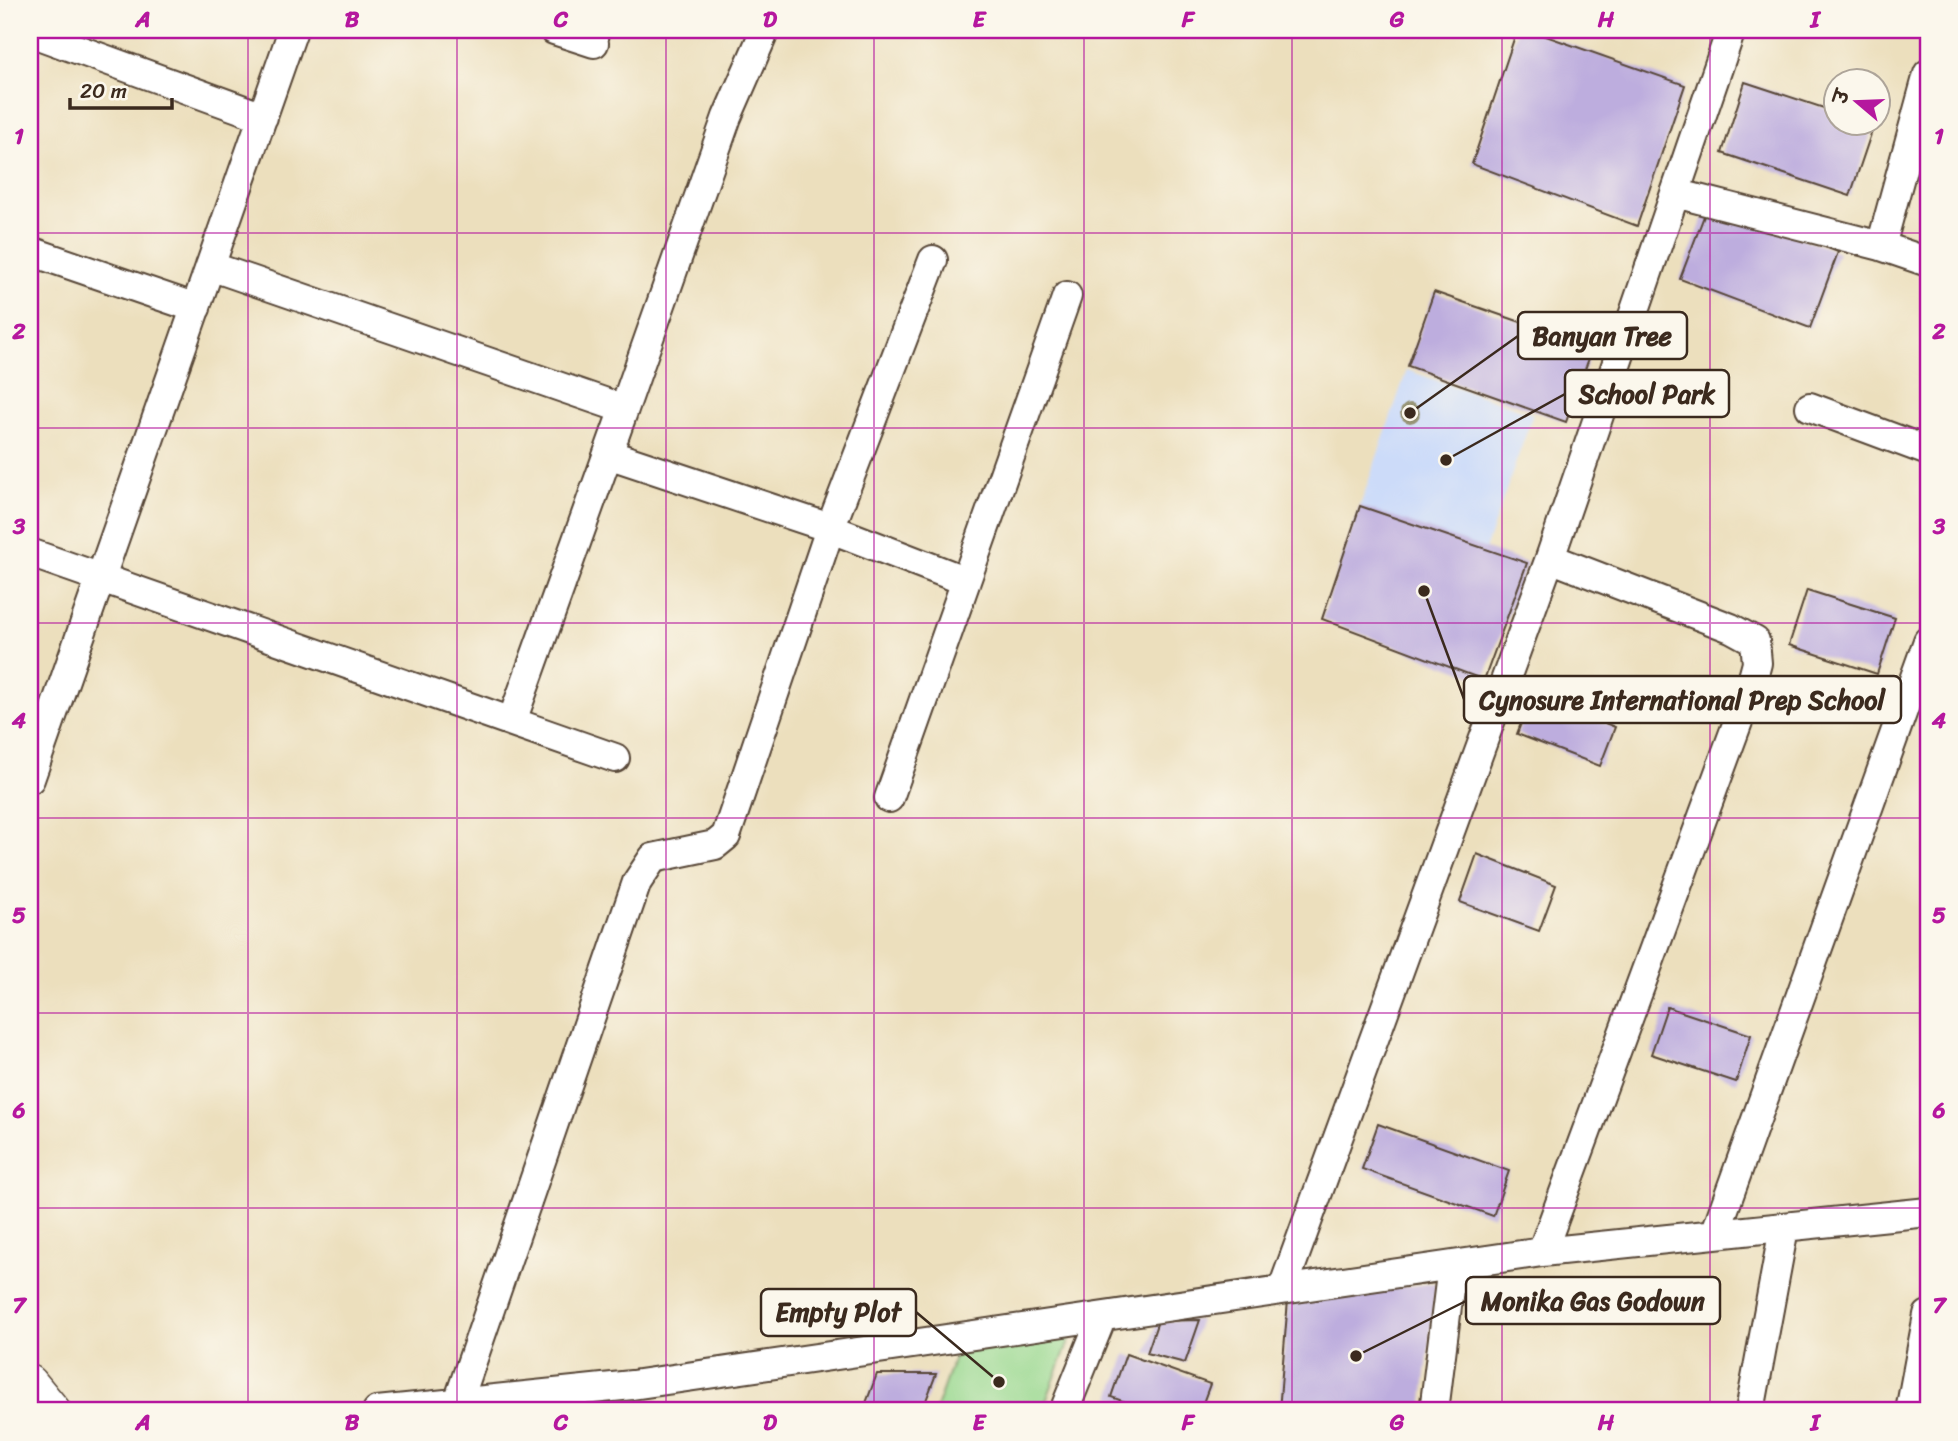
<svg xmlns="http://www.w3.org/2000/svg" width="1958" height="1441" font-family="Sriracha,'Playpen Sans Deva',sans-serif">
<rect width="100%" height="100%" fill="#fbf7ec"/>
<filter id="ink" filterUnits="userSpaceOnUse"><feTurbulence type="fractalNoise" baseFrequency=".0143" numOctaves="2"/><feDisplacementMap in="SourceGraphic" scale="14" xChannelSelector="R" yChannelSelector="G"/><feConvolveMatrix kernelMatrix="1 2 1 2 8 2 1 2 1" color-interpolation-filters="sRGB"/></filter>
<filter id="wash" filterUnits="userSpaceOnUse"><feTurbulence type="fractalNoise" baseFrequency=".00686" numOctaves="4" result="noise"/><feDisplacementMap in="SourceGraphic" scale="28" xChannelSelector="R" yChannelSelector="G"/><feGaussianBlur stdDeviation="1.57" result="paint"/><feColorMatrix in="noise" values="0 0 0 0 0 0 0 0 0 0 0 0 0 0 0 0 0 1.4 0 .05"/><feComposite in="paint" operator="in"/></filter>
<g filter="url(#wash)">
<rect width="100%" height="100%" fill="#ecdfbd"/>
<path fill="#ccdbf9" d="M1407,370l126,44 -48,136 -125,-44z"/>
<path fill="#99d88f" stroke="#6a8156" stroke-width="2" d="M1071,1336l-29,75h-107l21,-59z"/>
<g id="blocks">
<path fill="#bdadde" d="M1517,30h12l156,55 -48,141 -165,-62z
M1745,82l91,30v10h31l7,3 -24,71 -128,-43z
M1709,203l129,49 -28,76 -130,-49z
M1434,292l159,55 -27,75 -158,-56z
M1360,506l167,57 -43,117 -162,-61z
M1807,590l88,28 -18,56 -88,-29z
M1532,694l83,33 -15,39 -83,-32z
M1477,854l79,31 -17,46 -79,-29z
M1667,1007l84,28 -15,47 -85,-28z
M1378,1124l131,47 -16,45 -131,-47z
M1436,1283l-14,128h-143l9,-111z
M1200,1320l-15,43 -38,-10 11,-32z
M1126,1354l84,30 -10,27h-49l-40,-14z
M877,1374h59l-14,37h-59z"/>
</g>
</g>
<g filter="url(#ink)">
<use href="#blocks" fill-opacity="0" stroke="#564536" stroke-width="2"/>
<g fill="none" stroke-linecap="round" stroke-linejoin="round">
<defs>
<path id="minor" d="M554,30l40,13
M30,32l233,85
M1928,74l-47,172 47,16
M1675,193l206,53
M30,251l166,57
M210,266l414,143 103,-292 38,-87
M1810,407l118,44
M608,454l213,71 145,56
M30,553l585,205
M512,721l112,-312
M30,779l263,-749
M889,798l178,-502
M1715,1234l213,-593
M1542,1252l208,-563 7,-26 -2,-22 -24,-13 -181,-70
M1283,1288l267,-730 181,-528
M458,1402l179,-520 16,-24 62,-13 11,-9 104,-307 103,-269
M377,1411l255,-26 910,-133 386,-40
M1064,1411l38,-94
M1434,1411l18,-145
M1750,1411l34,-183
M1910,1411l18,-96"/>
<path id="tertiary" d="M30,1383l23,28"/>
</defs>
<use href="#minor" stroke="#564536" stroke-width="32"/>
<use href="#tertiary" stroke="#564536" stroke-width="38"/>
<use href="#minor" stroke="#fff" stroke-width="28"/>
<use href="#tertiary" stroke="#fff" stroke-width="35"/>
</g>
<circle fill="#979475" cx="1410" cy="413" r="10"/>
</g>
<path fill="none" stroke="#b5179e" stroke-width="2" stroke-opacity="0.55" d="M248,30v1381M457,30v1381M666,30v1381M874,30v1381M1084,30v1381M1292,30v1381M1502,30v1381M1710,30v1381M30,233h1898M30,428h1898M30,623h1898M30,818h1898M30,1013h1898M30,1208h1898"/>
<path fill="none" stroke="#3b2a1e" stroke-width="2.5" d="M1410 413L1518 336M1446 460L1565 394M1424 591L1464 699M1356 1356L1466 1301M999 1382L916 1312"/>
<g fill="#3b2a1e" stroke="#fbf7ec" stroke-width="2.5">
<circle cx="1410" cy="413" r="7"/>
<circle cx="1446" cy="460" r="7"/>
<circle cx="1424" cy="591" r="7"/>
<circle cx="1356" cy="1356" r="7"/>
<circle cx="999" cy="1382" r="7"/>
</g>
<g fill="#fbf7ec" stroke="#3b2a1e" stroke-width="2.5">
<rect x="1518" y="312" width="169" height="47" rx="7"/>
<rect x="1565" y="370" width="164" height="47" rx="7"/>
<rect x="1464" y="676" width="437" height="47" rx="7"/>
<rect x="1466" y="1277" width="254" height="47" rx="7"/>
<rect x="761" y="1289" width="155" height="47" rx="7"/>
</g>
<g font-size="26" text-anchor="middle" font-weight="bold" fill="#3b2a1e">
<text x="1602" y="345">Banyan Tree</text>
<text x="1647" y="403">School Park</text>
<text x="1682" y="709">Cynosure International Prep School</text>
<text x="1593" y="1310">Monika Gas Godown</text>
<text x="838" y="1321">Empty Plot</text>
</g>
<rect width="1958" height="1441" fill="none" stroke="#fbf7ec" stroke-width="77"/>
<g transform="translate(1857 102) rotate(289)"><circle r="33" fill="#fbf7ec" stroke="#aea59a" stroke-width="2"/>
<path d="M0-5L12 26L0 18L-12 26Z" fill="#b5179e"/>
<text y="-10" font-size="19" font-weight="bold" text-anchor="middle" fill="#3b2a1e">उ</text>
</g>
<path d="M70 98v10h102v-10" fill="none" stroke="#3b2a1e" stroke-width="3.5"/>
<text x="80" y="98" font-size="21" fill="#3b2a1e" stroke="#fbf7ec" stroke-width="5" paint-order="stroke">20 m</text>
<rect x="38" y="38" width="1882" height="1364" fill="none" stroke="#b5179e" stroke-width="2.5"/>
<g font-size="23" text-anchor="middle" font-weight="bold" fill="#b5179e">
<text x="143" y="27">A</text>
<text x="352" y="27">B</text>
<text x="561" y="27">C</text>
<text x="770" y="27">D</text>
<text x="979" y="27">E</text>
<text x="1188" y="27">F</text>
<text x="1397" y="27">G</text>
<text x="1606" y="27">H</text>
<text x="1815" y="27">I</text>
<text x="19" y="144">1</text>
<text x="1939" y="144">1</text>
<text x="19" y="339">2</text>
<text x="1939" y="339">2</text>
<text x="19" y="534">3</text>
<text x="1939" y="534">3</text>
<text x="19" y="728">4</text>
<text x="1939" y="728">4</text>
<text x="19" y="923">5</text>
<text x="1939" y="923">5</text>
<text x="19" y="1118">6</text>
<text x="1939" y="1118">6</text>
<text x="19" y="1313">7</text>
<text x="1939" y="1313">7</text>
<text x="143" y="1430">A</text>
<text x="352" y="1430">B</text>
<text x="561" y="1430">C</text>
<text x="770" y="1430">D</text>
<text x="979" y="1430">E</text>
<text x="1188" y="1430">F</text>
<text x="1397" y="1430">G</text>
<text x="1606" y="1430">H</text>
<text x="1815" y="1430">I</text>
</g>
</svg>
